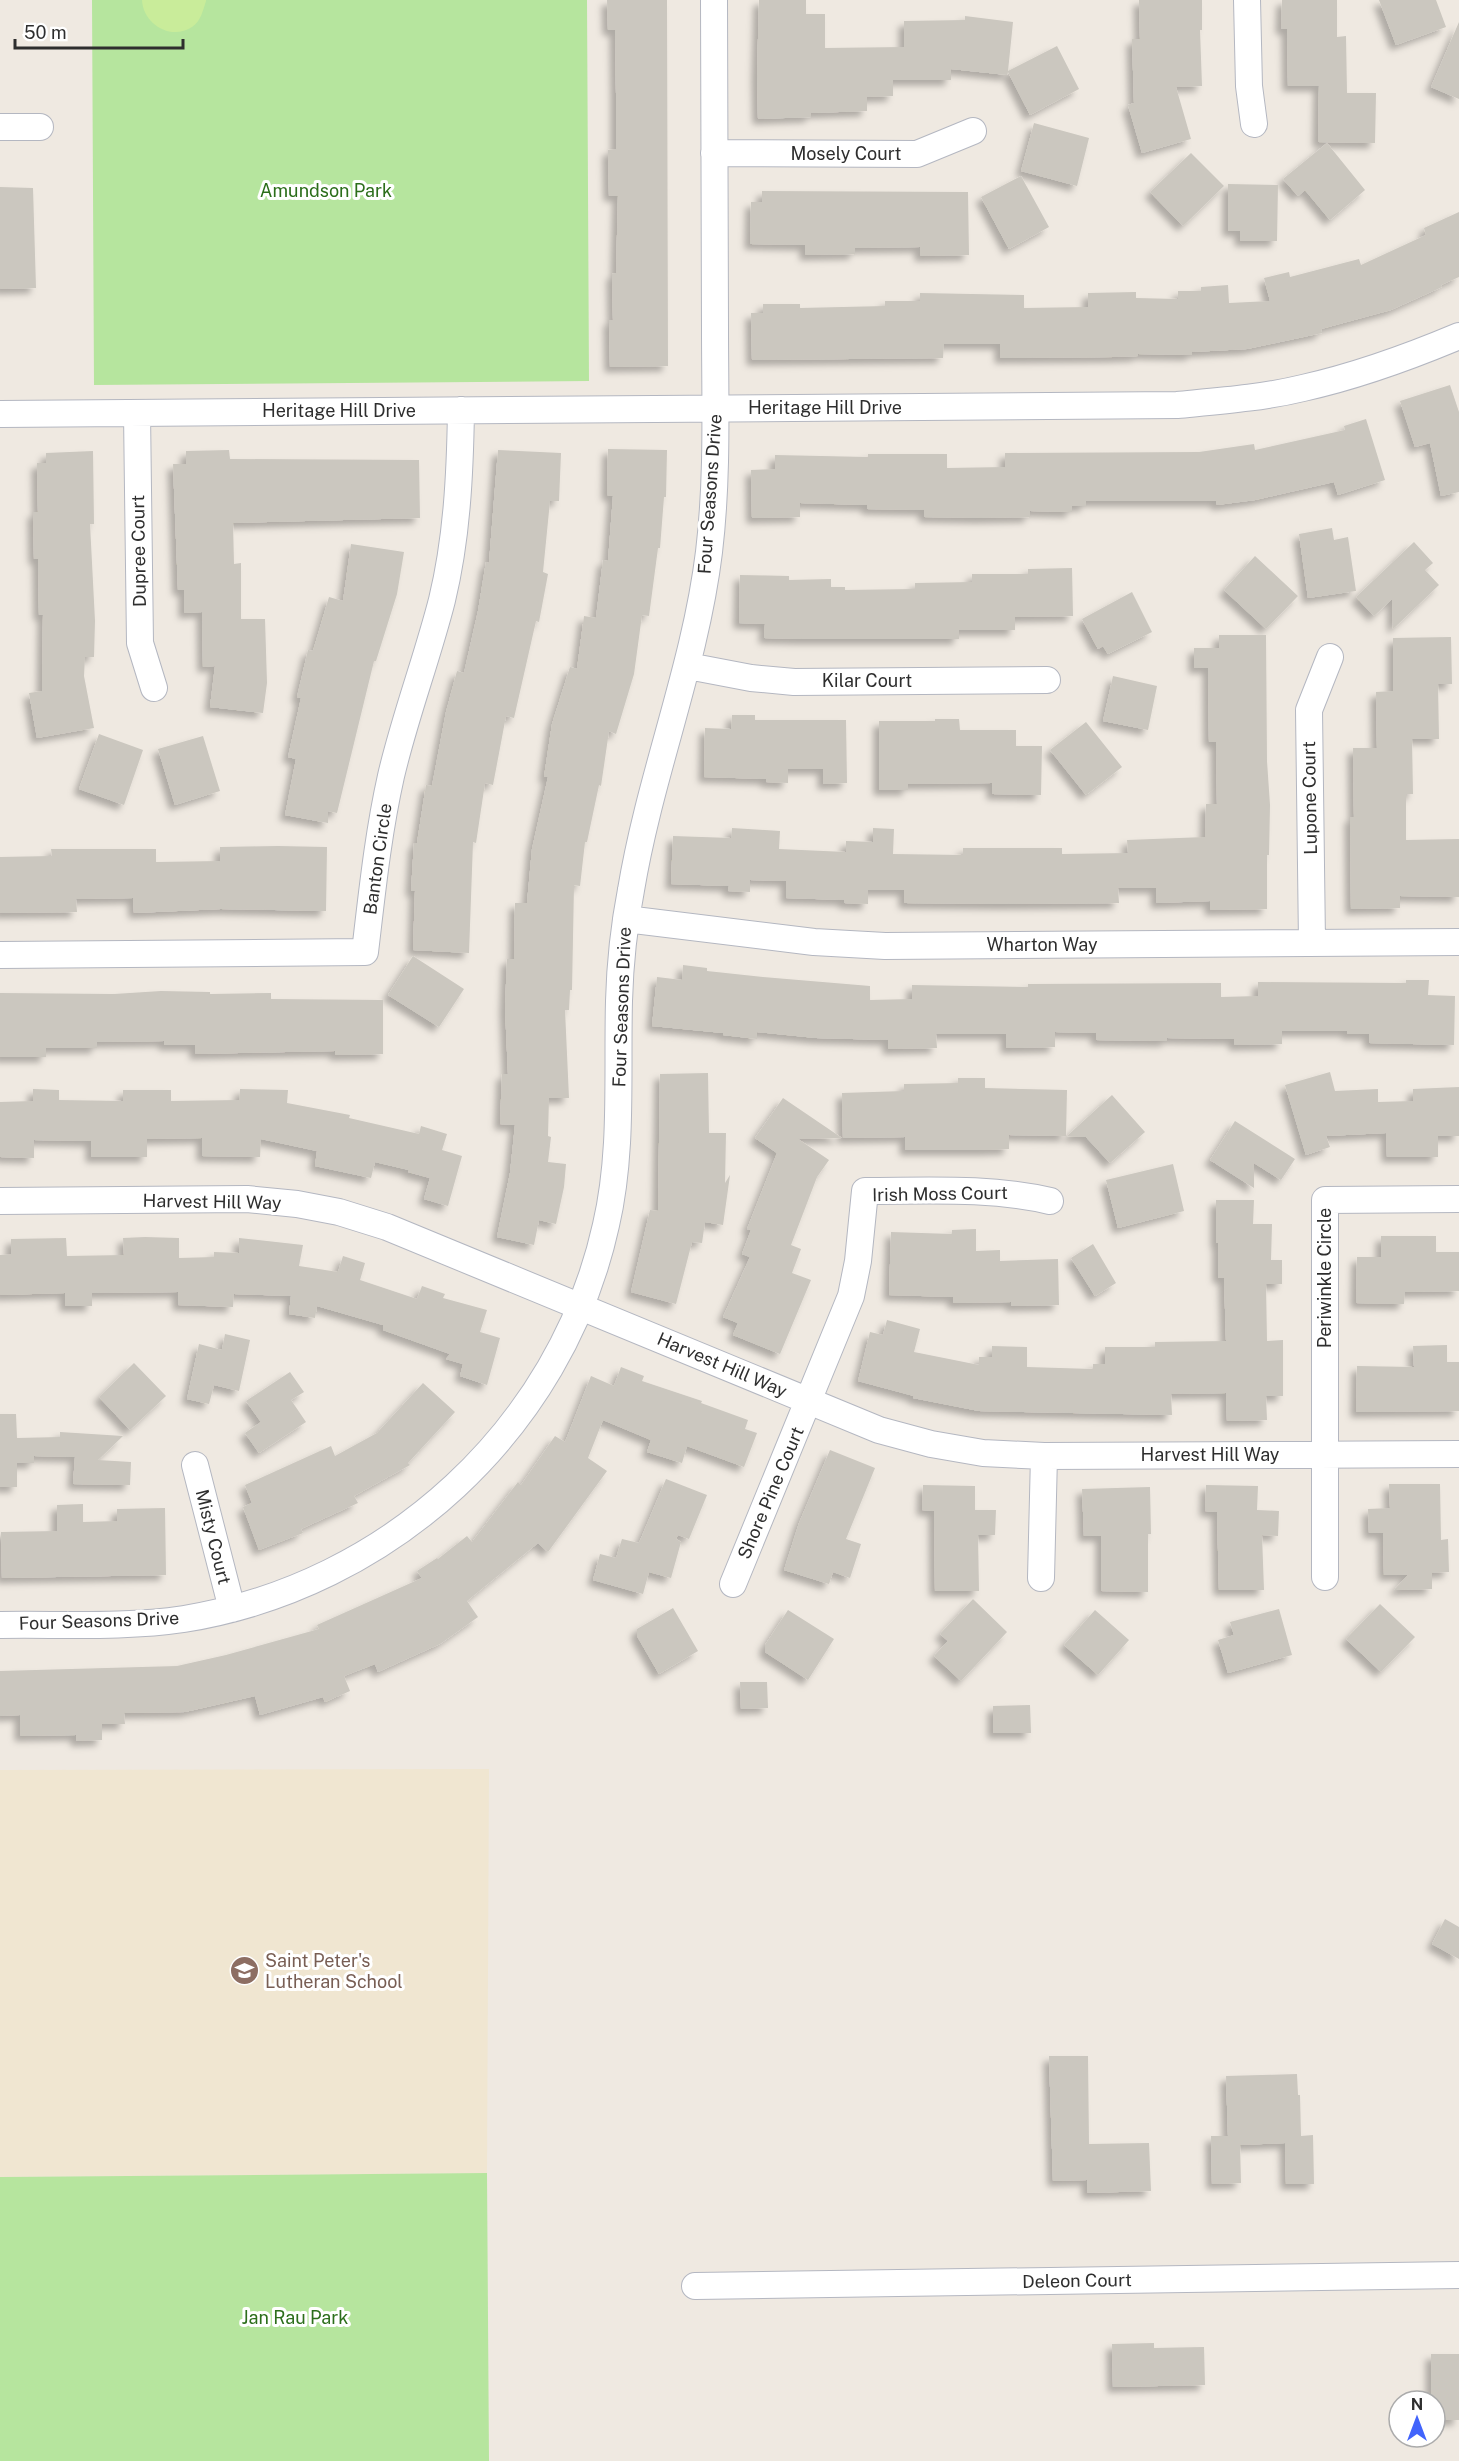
<svg xmlns="http://www.w3.org/2000/svg" width="1459" height="2461" font-family="'Public Sans',sans-serif">
<defs>
<filter id="shadow"><feDropShadow dx="-5.5" dy="5.5" stdDeviation="3" flood-color="#0004"/></filter>
</defs>
<rect width="100%" height="100%" fill="#efe9e1"/>
<path fill="#f0e6d1" d="M489,1769l-2,404 -487,4v-407z"/>
<path fill="#b6e59e" d="M92,0h495l2,381 -495,4z
M487,2173l2,288h-489v-284z"/>
<path fill="#c9ec9a" d="M142,0h64v1c-3,9 -5,20 -14,26 -21,14 -49,-3 -50,-27z"/>
<path fill="#cbc7bf" filter="url(#shadow)" d="M607,0h60l1,366 -58,1 -1,-47h4l-1,-46 4,-1 2,-77h-9l-1,-46 8,-1v-56l-1,-63h-7z
M759,0h47v14h19v34l79,-1v-26l61,-1v-4l48,6 -5,49 49,-25 22,43 -49,26 -22,-43 -1,3 -56,-6v11h-58v16l-26,1v14l-56,2v4l-53,2 -1,-43z
M1139,0h63v30h-2l2,56 -26,1 15,52 -49,14 -14,-48 6,-2 -2,-64h8z
M1282,0h55v37l9,-1 1,57h29l-1,50 -57,-1 1,-56h-31l-1,-57h-6z
M1379,0h57l10,27 -50,18z
M1459,22v77l-28,-12z
M1034,123l55,15 -12,48 -56,-15z
M1327,143l38,47 -35,30 -25,-30 -7,6 -15,-17z
M1191,153l33,33 -41,40 -33,-34z
M1021,176l28,51 -40,22 -28,-52z
M1228,184l50,1 -1,56h-37v-10h-12z
M0,187l33,1 3,100 -36,1z
M762,191l206,1 1,63 -49,1v-9l-65,1v6l-50,1v-10l-55,-1 1,-42h11z
M1459,212v65l-18,8 1,2 -51,23 -70,19 1,4 -75,16 -55,3v3l-54,-1v2l-25,1 -113,1v-14h-56l-1,14 -191,2 -1,-47h12v-9h37v4l85,-2v-5h35v-8l104,2v13l64,-1v-14l48,-1v6l42,1v-8h23v-4l27,-2 1,18 41,-2 -6,-23 25,-6 1,5 69,-18 2,6 65,-30 -2,-7z
M1450,385l9,27v80l-18,4 -11,-53 -15,4 -15,-46z
M1366,419l19,61 -47,15 -4,-13 -79,18 -38,5 -1,-4h-130v5h-14v6l-42,-1v6l-49,1 -57,-1v-7l-57,-1v-4l-67,-2v14l-48,1 -1,-48 24,-1v-14l93,2v-3h79v14l58,-1v-14l194,-1 55,-8 1,6 90,-20 -1,-4z
M608,449l59,1 -1,47h-2l-4,51h-2l-9,68 -7,-1 -8,59 -18,60 -7,-3 -8,55 -2,-1 -12,57h-2l-5,44 -6,-1 -2,105h-2l-1,20h-4l4,88h-20l-1,38 3,1 -3,25 18,2 -2,23 -8,37 -17,-4 -5,25 -37,-8 13,-64 5,-48 -15,-1 2,-50h6l-3,-66 2,-49h7l1,-56h12l5,-54 16,-72h-4l8,-53 18,-57 7,2 7,-53 12,2 7,-58 5,1 5,-65 -6,-1z
M229,450l1,9 189,1 1,58 -187,5 1,41 7,-1v56h24l2,64 -4,30 -53,-6 5,-41 -12,1 -1,-55 -18,1v-23h-6l-5,-126h13v-13z
M498,450l63,3 -2,48h-9l-7,71 5,2 -9,48 -3,-1 -22,97 -8,-2 -13,69 -8,-2 -9,60 -3,-1 -4,111 -56,-3 2,-59h-4l3,-48h3l9,-58 6,1 14,-74 11,-41 7,2 14,-62 8,-49 3,1z
M93,451l1,73h-4l5,97 -1,36h-9l-1,19 10,52 -57,10 -8,-45 13,-2 1,-76h-4l-1,-56h-4l-1,-47h5l-1,-49h9v-10z
M1332,528l2,12 14,-3 8,54 -48,7 -9,-64z
M1414,542l19,21 -8,7 14,15 -46,44 -1,-30 -18,17 -18,-19z
M351,544l53,8 -7,42 -21,67h-2l-37,152 -9,-2v12l-43,-8 11,-56 -8,-2 13,-59 -4,-1 11,-47 5,1 16,-54 14,4z
M1255,556l43,40 -32,33 -42,-39z
M1072,568l1,48 -58,1v13h-56v9h-157l-38,-1 1,-14 -26,-1 1,-48 49,1v4l42,-1v8h14v3l70,-1v-6l57,-1v-8h56v-5z
M1132,592l20,40 -44,22 -5,-8 -5,3 -16,-30z
M1219,635h47l1,126 3,44 -1,50h-2v54l-57,1v-9l-54,2v-15h-38l1,15 -115,1 -100,-1v-13h-36v14l-24,-1v-3l-58,-2v-17l-36,-1v12l-22,-1 1,-5 -58,-2 2,-48 58,2 1,-10 48,3 -1,18 67,3v-11l27,1v-14l21,1 -1,25 70,1v-7h99v6l66,-1 -1,-13 78,-3 1,-33h11l-1,-62h-7l-1,-74h-14v-20h25z
M1451,637l1,47h-14l1,55h-27l1,55h-7v46l53,-1v58l-59,-1v12l-49,1 -1,-92h4l-1,-69h24l-1,-56 17,-1v-53z
M1113,676l44,10 -9,44 -45,-9z
M732,715h23v5h91l1,63 -24,1v-15h-35v14l-22,-1v-3l-62,-2 1,-49 26,1z
M935,719h24l1,11h56v16h26l-1,49 -49,-1v-11l-84,1v6h-29v-69h56z
M1086,722l36,45 -36,28 -36,-45z
M99,734l44,16 -19,55 -45,-16z
M203,736l17,55 -45,14 -17,-56z
M278,846l49,1 -1,64 -105,-2 -87,4 -1,-15 -57,1 1,13 -77,1v-56l52,-1 -1,-7h105v13l64,-1v-14z
M413,956l51,33 -25,38 -51,-32z
M683,965l24,3v3l56,6 107,9v14l42,-1v-14l116,2v-3l193,-1v14l37,-1v-14l148,1v-3h23l-1,15 27,1 -1,49 -85,-2v-9h-22v-3h-65v13l-48,1v-6l-67,-1v3l-71,-1v-7l-41,-1v15l-49,1v-14h-70l1,14 -49,1v-9l-72,-2 -59,-6v7l-34,-4v-2l-71,-7 5,-49 25,3z
M161,991l49,1v2l61,-1v6l112,1v54l-48,1v-4l-140,3v-9h-31v-4l-67,1v6h-51v9h-46v-64l114,1z
M1330,1072l5,19 43,-2v13l35,-1v-12l46,-2v49h-21v21h-51l-1,-24 -60,3 4,11 -24,8 -21,-70z
M708,1073l1,60h17l-1,50 5,-8 -7,50 -18,-3 -3,21 -10,-1 -16,62 -45,-12 19,-82 8,1 2,-137z
M958,1078h27v10l82,2 -1,46 -57,-1v14l-24,1h-80v-13l-62,1 -1,-45 62,-2v-7l54,-1z
M33,1089l26,1v10l64,1v-11h48v11l68,-1 1,-11 48,1 -1,13 63,12 -1,3 70,16 2,-8 26,8 -5,16 20,6 -14,50 -24,-7 6,-21 -22,-6 1,-2 -34,-8 -4,16 -56,-12 2,-15 -56,-12 -1,18 -58,-1v-18l-55,1v18h-56v-16l-57,-1v18l-34,-1v-55l33,-1z
M1112,1095l33,37 -35,31 -24,-26 -19,-1z
M783,1098l59,40 -44,1 31,21 -12,17 -26,68 10,4 -9,24 19,7 -31,74 -47,-19 5,-12 -15,-6 27,-60 -8,-3 9,-24 -4,-1 30,-76 -22,-15z
M1235,1121l60,38 -14,21 -27,-17v25l-44,-28z
M1173,1164l11,47 -66,17 -12,-48z
M1216,1200h38l-1,24h19l-1,36h11v24h-16l1,57 16,-1v56h-17l1,24 -40,1 -1,-28 -55,1 1,21 -193,-4 -66,-13 1,-2 -56,-15 12,-49 13,3 4,-15 33,9 -6,23 65,13v-8h13v-11l35,1v20l66,2v-5h12v-17h50v-5l71,-1 -2,-63h-6v-35h-2z
M976,1229v22l24,-1v11l58,-2 1,46 -48,1v-4l-58,1v-6l-64,-2 2,-63 61,2v-4z
M1381,1236h55v16h23v39l-54,1 -1,12 -48,-1 1,-46h24z
M66,1238l1,18 57,-1 -1,-17 22,-1 34,1v20l35,-1v-5l25,1v-15l64,7 -4,21 39,6 5,-16 22,7 -5,17 57,19 5,-13 23,8 -2,4 44,12 -7,22 20,6 -13,47 -27,-9 3,-12 -17,-5 4,-5 -67,-24v-5l-66,-19 -2,12 -26,-4 2,-18 -57,-2 -1,13 -55,-2v-13l-86,1v13h-27v-13l-65,2v-40l11,-1v-15z
M1093,1244l23,39 -21,13 -24,-38z
M225,1334l25,6 -11,51 -25,-6 -5,19 -22,-5 12,-55 23,6z
M1447,1345v17h12v49l-103,1 1,-46 57,1 -1,-21z
M134,1363l32,33 -36,34 -31,-33z
M621,1367l23,9 -2,5 60,20 -1,2 47,17 -3,9 12,4 -13,34 -57,-21 -5,17 -35,-11 4,-12 -48,-20 -15,38 19,13 -59,81 -10,-9 -71,58 11,16 -38,27 -62,28 -3,-8 -31,12 6,15 -25,11 -2,-5 -63,18 -5,-19 -70,16 -61,1 1,11h-23v16l-26,1v-6l-56,1v-21l-20,1v-45l177,-5 49,-11 93,-26 -2,-4 105,-47 -5,-7 20,-13 1,1 29,-23 5,6 46,-60 3,3 34,-49 10,6 26,-66 23,10z
M290,1372l14,20 -13,8 15,22 -47,31 -14,-20 16,-11 -15,-21z
M423,1383l32,29 -47,51 2,2 -56,31 4,7 -57,26 2,4 -44,17 -16,-43 9,-4 -7,-18 86,-39 4,10 42,-23z
M0,1414h16l1,24 43,-1v-5l63,4 -25,24 33,2 -1,23 -57,-1 2,-27 -41,-1v7h-17v24h-17z
M830,1450l45,18 -29,71 15,5 -11,34 -17,-6 -4,12 -45,-14 15,-47z
M666,1479l41,16 -18,44 -11,-4 -2,4 5,3 -10,36 -22,-6 -6,22 -50,-14 7,-26 16,4 6,-19 17,4z
M1389,1484h51l1,56 7,-1 1,33 -17,1v16l-38,1 14,-15h-24l-1,-42h-14l-1,-24 22,-1z
M923,1485l52,1v24h21l-1,25h-17l1,56h-44l-1,-80 -12,-1z
M1206,1485l52,1 -1,24 22,1 -1,25 -16,-1 2,55h-45l-2,-78 -12,-1z
M1150,1487l1,47h-3v58l-47,-1v-55h-17l-2,-47z
M83,1504v18l34,-1v-12l48,-1 1,67 -164,3 -1,-46 56,-1v-26z
M973,1599l34,33 -46,49 -27,-25 14,-15 -8,-7z
M1380,1604l35,33 -34,35 -35,-33z
M673,1608l25,43 -39,23 -22,-38v-7z
M1279,1609l13,46 -64,18 -10,-33 16,-5 -4,-13z
M788,1610l46,29 -26,41 -43,-28v-7z
M1095,1610l34,30 -31,35 -34,-30z
M740,1682h27l1,26 -27,1z
M1030,1705l1,28h-38v-27z
M1445,1919l14,8v32l-27,-15z
M1049,2056h39l1,88 60,-1 2,48 -64,2v-13l-34,1z
M1297,2074l1,21h2l1,41 12,-1 1,49h-28l-1,-41 -45,2 1,38 -29,1 -1,-48h17l-2,-60z
M1154,2343v5l50,-1 1,38 -92,2 -1,-43z
M1431,2354h28v66h-24v-19h-4z"/>
<g fill="none" stroke-linecap="round" stroke-linejoin="round">
<defs>
<path id="minor" d="M1247,0l2,86 5,38
M0,127h40
M714,153l203,1 56,-23
M137,413l3,230 14,45
M0,414l1177,-9c42,-4 85,-7 126,-17 54,-12 106,-31 156,-52
M688,666l63,12 43,4 253,-2
M626,919l188,23 71,4 574,-4
M1312,943l-3,-233 21,-53
M0,955l365,-3c7,-59 13,-118 26,-176 14,-60 36,-117 51,-176 15,-62 18,-126 19,-190
M0,1201l247,-2 50,5 42,8 48,15 492,203 52,14 52,9 61,3 415,-2
M195,1465l37,144
M1325,1577v-377l134,-1
M1041,1578l3,-122
M733,1584l118,-288 7,-35 7,-70c62,0 124,-4 185,10
M0,1625c61,-1 124,3 184,-6 205,-33 377,-190 422,-394 17,-73 11,-149 13,-224 1,-37 5,-75 12,-111 19,-115 64,-223 78,-338 9,-75 6,-150 6,-225 0,-109 -1,-218 -1,-327
M695,2286l764,-11"/>
</defs>
<use href="#minor" stroke="#b4b7c1" stroke-width="28"/>
<use href="#minor" stroke="#fff" stroke-width="26"/>
</g>
<defs>
<symbol id="school-disc" viewBox="-11 -11 22 22"><circle r="9.5" fill="#8d6e63" stroke="#fff"/><path d="M0-5L7-2L0 1L-7-2ZM-4 1L0 2.5L4 1V4Q0 6-4 4Z" fill="#fff"/></symbol>
</defs>
<g fill-rule="evenodd">
<use href="#school-disc" x="228" y="1954" width="33" height="33"/>
</g>
<g text-anchor="middle" stroke-width="6" stroke-linejoin="round" paint-order="stroke">
<g font-size="18" fill="#2e2e2e" stroke="#fff">
<text x="846" y="160">Mosely Court</text>
<text x="825" y="414">Heritage Hill Drive</text>
<text x="339" y="417">Heritage Hill Drive</text>
<text transform="translate(710 494) rotate(-86)" y="6">Four Seasons Drive</text>
<text transform="translate(139 551) rotate(-91)" y="6">Dupree Court</text>
<text x="867" y="687">Kilar Court</text>
<text transform="translate(1310 798) rotate(-91)" y="6">Lupone Court</text>
<text transform="translate(378 859) rotate(-82)" y="6">Banton Circle</text>
<text x="1042" y="951">Wharton Way</text>
<text transform="translate(622 1007) rotate(-88)" y="6">Four Seasons Drive</text>
<text transform="translate(940 1194) rotate(-1)" y="6">Irish Moss Court</text>
<text transform="translate(212 1202) rotate(1)" y="6">Harvest Hill Way</text>
<text transform="translate(1325 1278) rotate(-90)" y="6">Periwinkle Circle</text>
<text transform="translate(722 1365) rotate(23)" y="6">Harvest Hill Way</text>
<text x="1210" y="1461">Harvest Hill Way</text>
<text transform="translate(771 1493) rotate(-67)" y="6">Shore Pine Court</text>
<text transform="translate(213 1537) rotate(76)" y="6">Misty Court</text>
<text transform="translate(99 1621) rotate(-2)" y="6">Four Seasons Drive</text>
<text transform="translate(1077 2281) rotate(-1)" y="6">Deleon Court</text>
</g>
<g font-size="18" fill="#2c6e1b" stroke="#fff">
<text x="326" y="197">Amundson Park</text>
<text x="295" y="2324">Jan Rau Park</text>
</g>
<g font-size="18" fill="#785e54" stroke="#fff" text-anchor="start">
<text x="265" y="1967">Saint Peter's<tspan x="265" dy="21">Lutheran School</tspan></text>
</g>
</g>
<g transform="translate(1417 2419)"><circle r="28" fill="#ffffff" stroke="#ababab" stroke-width="1.5"/>
<path d="M0-4.5L10 22L0 15L-10 22Z" fill="#4264fb"/>
<text y="-9" font-size="16" font-weight="bold" text-anchor="middle" fill="#2e2e2e">N</text>
</g>
<path d="M15 39v9h168v-9" fill="none" stroke="#2e2e2e" stroke-width="3"/>
<text x="24" y="39" font-size="18" fill="#2e2e2e" stroke="#ffffff" stroke-width="4.5" paint-order="stroke">50 m</text>
</svg>
